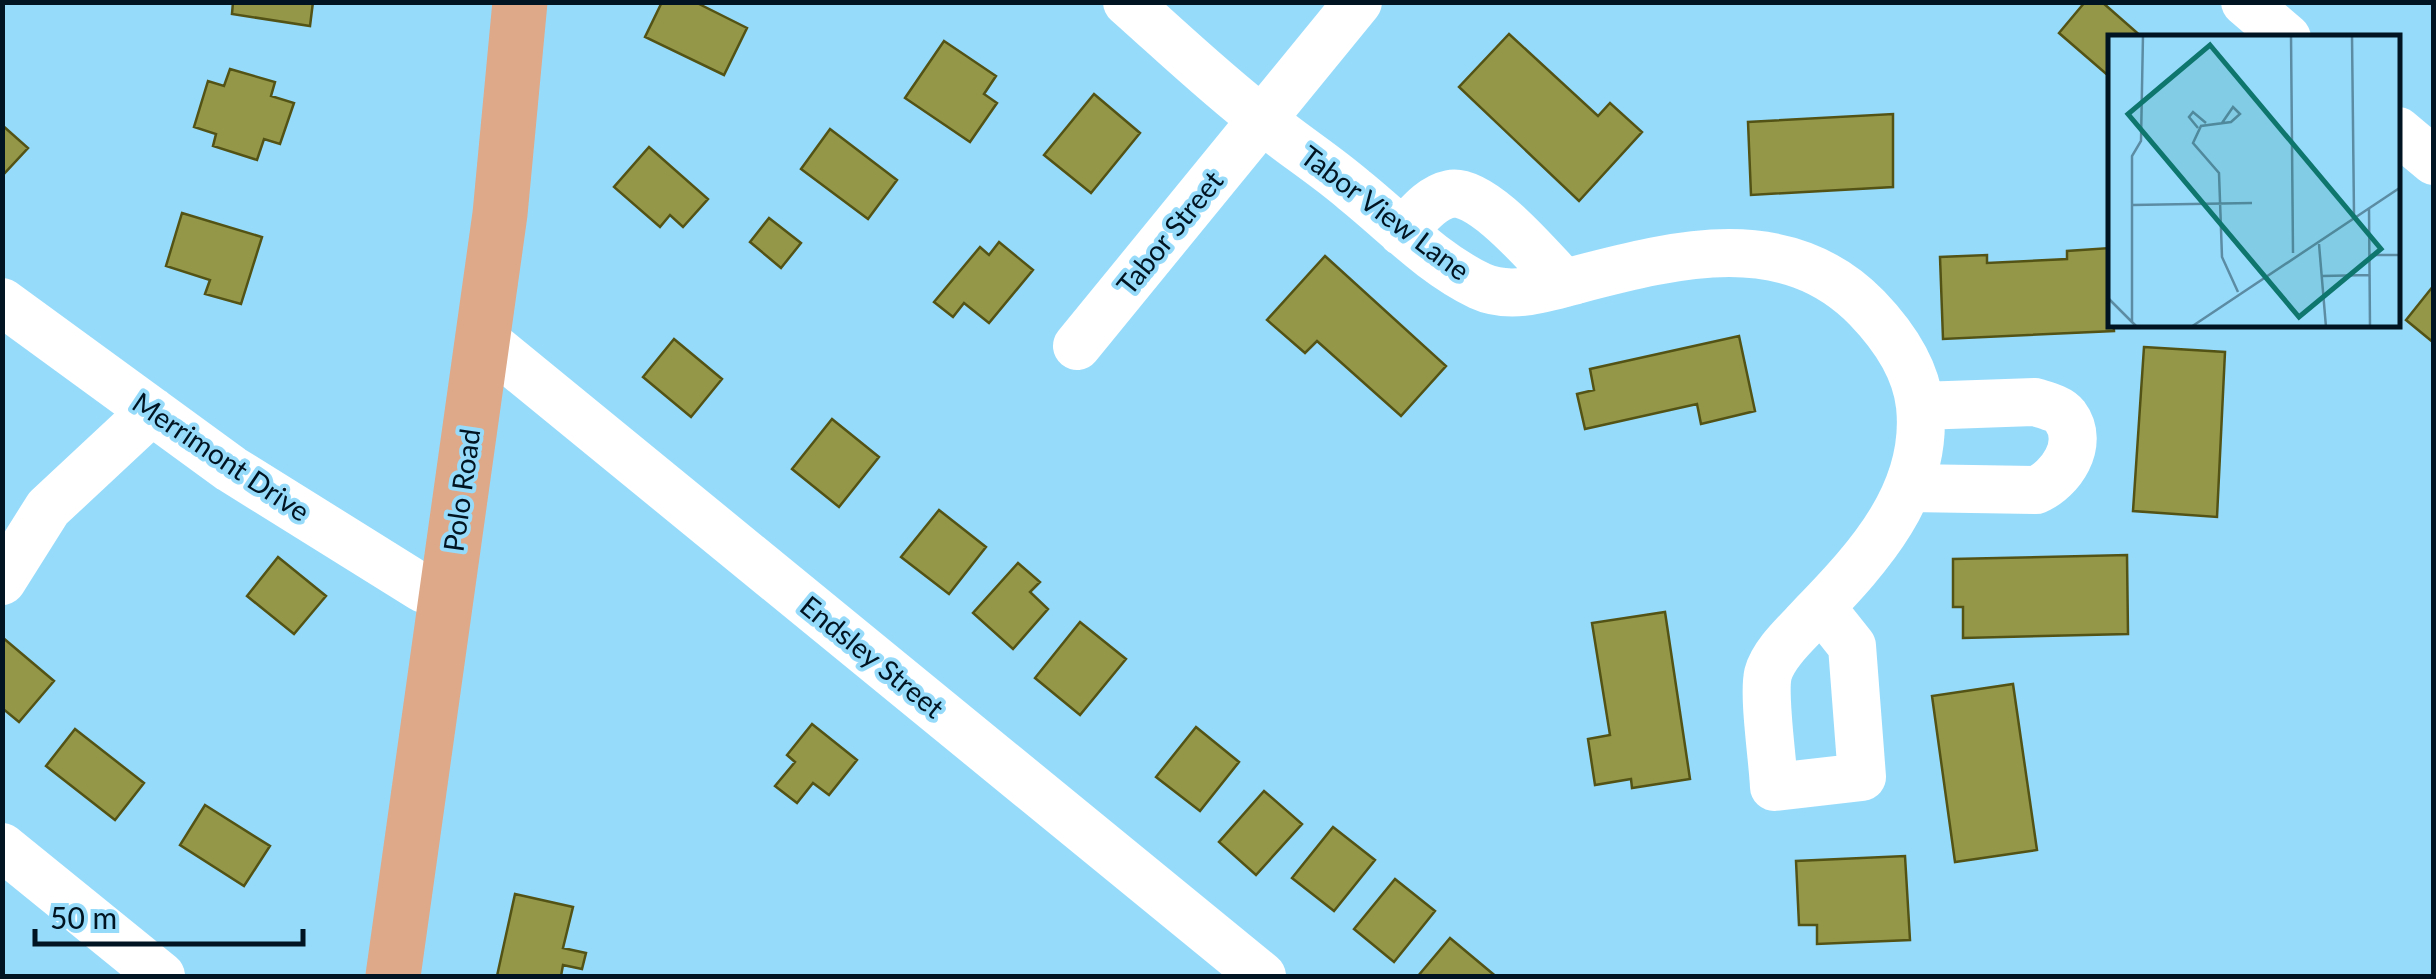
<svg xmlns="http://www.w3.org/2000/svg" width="2436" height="979" font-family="Lato,sans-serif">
<rect width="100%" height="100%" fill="#97dbfb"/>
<path fill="#959748" stroke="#535316" stroke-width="2.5" d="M233,2h80l-3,24 -78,-12z
M662,2h33l52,26 -23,47 -79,-38z
M2085,2h17l41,36h-32v40l-52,-45z
M1509,34l89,82 12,-13 32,29 -63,69 -120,-114z
M944,41l52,35 -12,18 13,9 -27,39 -65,-44z
M230,69l45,13 -4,14 23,7 -14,41 -16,-5 -7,21 -44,-14 3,-12 -22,-7 14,-46 16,5z
M1094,94l46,39 -49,60 -47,-38z
M1893,114v73l-142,8 -3,-73z
M2,125l26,23 -26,28z
M830,129l67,51 -29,39 -67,-50z
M649,147l59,52 -25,28 -13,-12 -10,12 -46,-40z
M182,213l80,24 -21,67 -36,-10 5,-14 -44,-14z
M769,218l32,25 -20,25 -31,-26z
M999,242l34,28 -44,53 -25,-20 -11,14 -19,-15 46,-55 9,8z
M2110,248l4,83 -171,8 -3,-82 47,-2v8l80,-4v-8z
M1325,256l121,110 -45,50 -84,-75 -12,12 -38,-33z
M2434,285v58l-28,-23z
M1739,336l16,75 -54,13 -4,-20 -112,25 -8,-35 17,-4 -4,-21z
M674,339l48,40 -31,38 -48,-40z
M2144,347l81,5 -8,165 -84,-6z
M832,419l47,38 -40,50 -47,-38z
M939,510l47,37 -37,47 -48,-37z
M2127,555l1,79 -165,4v-31h-10v-48z
M278,557l48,39 -32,38 -47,-38z
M1018,563l22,19 -10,10 18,17 -35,40 -40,-36z
M1665,612l25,167 -58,9 -1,-9 -36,6 -7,-46 22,-4 -18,-112z
M1080,622l46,37 -46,56 -45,-37z
M2,637l52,44 -35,41 -17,-14z
M2013,684l24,166 -82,12 -23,-166z
M812,724l45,36 -28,35 -16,-12 -16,20 -22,-17 20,-24 -8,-7z
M1196,727l43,35 -39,49 -44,-34z
M75,729l69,54 -29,37 -69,-54z
M1264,791l38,33 -46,51 -37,-33z
M205,805l65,41 -26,40 -64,-41z
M1333,827l42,33 -41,51 -42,-33z
M1905,856l5,84 -93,4v-19h-18l-3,-64z
M1395,879l40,32 -41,51 -40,-33z
M515,894l58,13 -10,41 23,5 -4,16 -19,-4 -2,11h-64z
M1450,938l43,36 -3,2h-72z"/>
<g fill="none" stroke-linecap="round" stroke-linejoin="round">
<path stroke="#fff" stroke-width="48" d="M1127,2c45,40 89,82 137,119 29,24 61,44 90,69 41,33 78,73 126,96 30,14 67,2 96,-6 100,-26 210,-55 291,28 26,27 49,60 53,98 9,86 -51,151 -106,208 -15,17 -40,38 -46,60 -5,22 5,87 6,113l88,-10 -10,-131 -31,-39
M2245,2l42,36
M2398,131l36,30
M1402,232c14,-14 28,-34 48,-38 32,-7 92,67 114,89
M2,302l229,167 191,119 26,10
M482,338l780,638
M1077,346l281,-344
M1910,488l126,2c24,-10 50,-46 29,-74 -6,-8 -21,-11 -30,-14l-115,4
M2,581l46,-73 104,-97
M2,847l159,129"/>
<path stroke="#dea989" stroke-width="55" d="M393,976l107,-762 20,-212"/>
</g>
<g text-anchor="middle" stroke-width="8" stroke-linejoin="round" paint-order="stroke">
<g font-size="28" fill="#001521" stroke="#97dbfb">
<text transform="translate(1385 213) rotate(37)" y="10">Tabor View Lane</text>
<text transform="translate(1170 233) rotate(-51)" y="10">Tabor Street</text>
<text transform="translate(221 457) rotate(34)" y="10">Merrimont Drive</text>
<text transform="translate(462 490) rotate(-82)" y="10">Polo Road</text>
<text transform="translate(872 657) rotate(39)" y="10">Endsley Street</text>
</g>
</g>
<g transform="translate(2108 35)">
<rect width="292" height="292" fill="#97dbfb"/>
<path fill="none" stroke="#5b8ca4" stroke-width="2.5" d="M183,0l2,218M244,0l2,180M114,88l11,-16 7,7 -9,8 -30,4 -8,17 26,30 3,84 16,35M90,93l-9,-11 4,-5 13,11M24,170l120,-2M261,173l1,119M211,209l7,83M261,220h32M214,241l48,-1M0,263l29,29M24,287v-166l9,-15 2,-106M83,292l210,-140"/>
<path fill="#0f766e" fill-opacity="0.15" stroke="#0f766e" stroke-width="5" d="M102,10l171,204 -82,68 -171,-203z"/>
<rect width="292" height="292" fill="none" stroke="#001521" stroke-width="5"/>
</g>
<rect width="2436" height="979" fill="none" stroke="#001521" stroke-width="10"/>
<path d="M35 929v15h268v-15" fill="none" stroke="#001521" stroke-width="5"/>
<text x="50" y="929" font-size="30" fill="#001521" stroke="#97dbfb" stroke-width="8" paint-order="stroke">50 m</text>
</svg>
